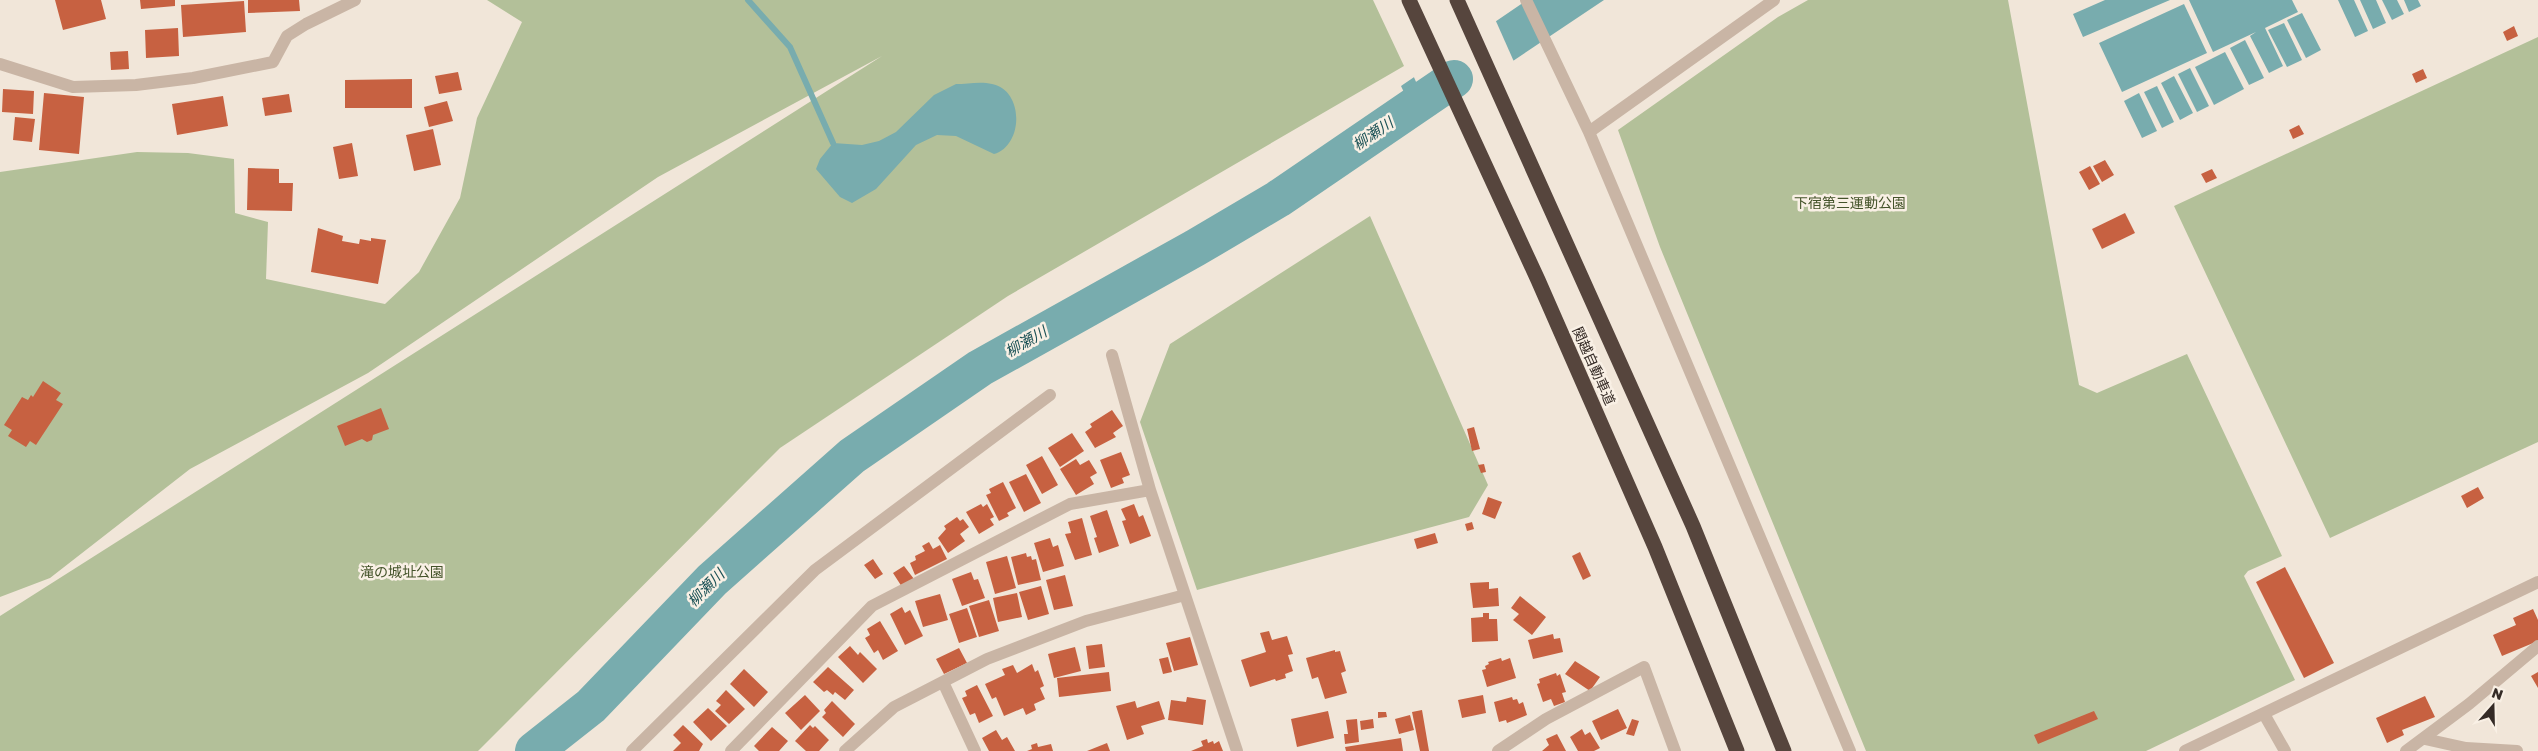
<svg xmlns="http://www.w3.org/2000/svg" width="2538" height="751" font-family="'Golos Text','Noto Sans JP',sans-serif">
<rect width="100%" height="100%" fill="#f1e6d9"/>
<path fill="#b3c099" d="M487,0h886l31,66 -396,230 -228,152 -302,303h-478v-135l882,-560 -224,121 -290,196 -178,96 -140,109 -50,19v-425l137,-20 51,1 46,6 1,54 33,9 -2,57 119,25 34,-32 41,-74 17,-80 45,-96z
M1808,0h200l71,385 18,8 90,-39 95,202 -34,15 -4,5 51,104 -149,71h-280l-206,-504 -42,-117 160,-113z
M2538,37v405l-208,96 -156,-332z
M1370,216l118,269 -19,32 -272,73 -57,-168 30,-78z"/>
<path fill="#78acae" d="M1527,0h77l-185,124 -18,-38z
M2105,0h65l-87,37 -10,-23z
M2189,0h103l6,12 -33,16 18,38 -14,7 -19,-37 6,-4 -43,20z
M2338,0h16l14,31 -13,6z
M2360,0h16l10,23 -13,6z
M2382,0h15l7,14 -12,6z
M2404,0h14l3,6 -12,6z
M2184,4l23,49 -85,39 -23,-49z
M2302,13l19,37 -15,8 -19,-38z
M2284,23l18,37 -15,7 -19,-37z
M2245,40l19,38 -15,7 -19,-37z
M2225,52l19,37 -30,16 -19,-38z
M2190,68l19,38 -12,6 -19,-38z
M2174,76l19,37 -13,7 -19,-37z
M956,84c11,0 25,-3 36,0 32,6 32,61 2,70l-38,-18 -19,-1 -21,10 -40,44 -24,14 -12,-6 -24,-28 4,-10 13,-16 29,2 17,-4 17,-9 38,-37z
M2157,86l17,36 -12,6 -18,-36z
M2139,93l18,38 -15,7 -18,-37z"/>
<path fill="#f1e6d9" d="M1495,19l20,45 -83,54 -19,-43z"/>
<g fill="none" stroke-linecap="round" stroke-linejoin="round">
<path stroke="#78acae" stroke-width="6" d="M748,0l42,47 43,96"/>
<path stroke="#78acae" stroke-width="38" d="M534,751l57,-45 121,-126 140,-124 128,-88 215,-120 83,-49 176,-120"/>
</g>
<path fill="#c76141" d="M55,0h46l5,19 -43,11z
M140,0h35v6l-34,3z
M248,0h51l1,11 -52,2z
M244,1l2,31 -63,5 -2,-32z
M2514,26l4,10 -11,5 -4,-9z
M178,28l1,28 -33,2 -1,-28z
M128,51l1,18 -18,1 -1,-18z
M2423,69l4,9 -11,5 -4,-9z
M458,72l4,18 -23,4 -4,-18z
M412,79v29h-67v-28z
M3,89l31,2 -1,23 -31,-2z
M44,93l40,4 -5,57 -40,-4z
M289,94l3,18 -27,4 -3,-18z
M223,96l5,30 -51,9 -5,-31z
M447,101l6,20 -24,6 -5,-20z
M15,117l20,2 -3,23 -19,-2z
M2299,125l5,9 -11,5 -4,-9z
M433,129l8,36 -27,6 -8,-36z
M352,143l6,33 -19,3 -6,-32z
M2105,160l9,15 -12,7 -9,-16z
M2090,166l10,18 -11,6 -10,-18z
M248,168l31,1v14h14l-1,28 -45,-1z
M2212,169l5,9 -11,5 -5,-9z
M2125,213l10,20 -33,16 -10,-20z
M318,228l25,8 -1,5 17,3 1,-5 11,2v-3l15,2 -8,44 -67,-12z
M43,381l18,12 -5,7 7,4 -27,41 -6,-4 -4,6 -18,-11 4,-6 -8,-5 18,-28 6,3 3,-5 2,2z
M381,408l8,21 -16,6 -1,5 -5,2 -5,-3 -17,7 -8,-20z
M1112,410l11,16 -10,7 3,4 -21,11 -10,-16 7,-5 -2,-3z
M1474,427l6,22 -8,2 -5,-22z
M1072,433l12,18 -24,16 -12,-19z
M1121,452l9,23 -8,3 2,5 -13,5 -11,-28z
M1042,456l16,29 -16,9 -16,-29z
M1076,459l4,6 9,-5 8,13 -7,4 4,7 -18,11 -16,-26z
M1484,464l2,8 -5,1 -3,-8z
M1026,474l15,29 -17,9 -15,-30z
M1003,482l13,26 -9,5 2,3 -10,5 -13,-26 5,-2 -2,-4z
M2478,487l6,11 -17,10 -6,-12z
M1488,497l14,5 -7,17 -13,-5z
M981,504l2,3 4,-3 7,13 -4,2 4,6 -15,9 -13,-22z
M1134,504l5,13 4,-2 8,21 -21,8 -8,-23 4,-1 -5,-11z
M1107,510l12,36 -20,7 -5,-15 3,-1 -7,-21z
M957,517l3,4 3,-2 6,8 -9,7 5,7 -17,12 -10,-15 8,-9 -2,-3z
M1082,518l10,37 -17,5 -10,-26 6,-1 -3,-11z
M1472,522l2,7 -7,2 -2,-7z
M1435,533l3,10 -21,6 -3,-10z
M1050,538l3,9 5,-2 6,21 -21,6 -9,-29z
M929,542l4,7 7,-4 7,14 -32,16 -5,-12 6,-3 -1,-4 10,-5 -3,-5z
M1580,552l11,24 -8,4 -11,-24z
M1026,553l1,4 4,-1 1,4 4,-1 5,21 -23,5 -7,-28z
M1007,556l9,32 -21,6 -9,-32z
M873,559l10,15 -8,5 -11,-14z
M904,566l10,13 -12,8 -9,-14z
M2285,567l49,96 -30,15 -48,-96z
M971,572l3,8 4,-1 7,19 -23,8 -10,-27z
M1065,575l8,31 -19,4 -8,-30z
M1489,582v7l9,-1 1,18 -26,2 -3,-25z
M1041,586l8,28 -21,6 -9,-28z
M1017,593l5,24 -24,5 -5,-24z
M940,594l8,26 -25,7 -8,-26z
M1520,596l26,21 -14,18 -19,-15 6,-6 -8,-6z
M989,600l10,31 -20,6 -10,-31z
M902,607l3,6 5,-3 13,26 -18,9 -15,-31z
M967,608l10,29 -18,6 -10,-29z
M2533,609l5,11v21l-36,15 -9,-21 23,-10 -3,-7z
M1483,613h6v6h8l1,22 -26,1 -1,-24 12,-1z
M880,621l18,30 -15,9 -5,-10 -4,3 -9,-15 5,-3 -3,-6z
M1269,631l3,9 15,-4 6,18 -5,1 5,16 -8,3 1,4 -10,3 -1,-2 -25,8 -9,-27 25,-8 -6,-19z
M1553,634l1,5 6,-1 3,14 -30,7 -5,-19z
M1190,637l8,28 -24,6 -8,-28z
M1102,644l3,23 -16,2 -3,-23z
M850,646l8,9 2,-3 17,17 -14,14 -25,-26z
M1075,647l6,24 -27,7 -6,-24z
M959,648l8,15 -23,11 -8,-15z
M1335,650v2l5,-1 6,20 -5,2 6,20 -22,6 -7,-22 -6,2 -6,-21z
M1168,657l4,15 -9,2 -4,-15z
M1501,658l1,3 8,-3 6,20 -29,9 -5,-17 4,-1 -1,-3 4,-2 -1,-2z
M1575,661l25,16 -10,14 -25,-17z
M1032,664l3,8 3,-2 6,16 -4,2 5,11 -11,5 2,6 -10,5 -3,-7 -19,8 -8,-19 -4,2 -7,-15 20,-9 -3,-6 11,-4 4,8z
M828,667l26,23 -9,10 -10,-8 -2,3 -6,-5 -3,2 -11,-10z
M744,669l24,23 -14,15 -24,-23z
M1109,672l2,19 -52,6 -2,-19z
M2538,672v16l-7,-12z
M1556,673l1,3 3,-2 6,18 -4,1 3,9 -11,4 -3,-7 -8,3 -6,-18 3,-1 -1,-4z
M977,685l16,31 -14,7 -4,-10 -5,2 -8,-17 5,-2 -2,-5z
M726,690l19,19 -16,15 -14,-13 6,-6 -5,-4z
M805,695l15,16 -19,19 -16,-17z
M1483,695l3,18 -24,5 -4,-18z
M2425,696l10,21 -33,13 2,5 -17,8 -11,-25z
M1187,697l19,3 -3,25 -35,-5 3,-20 15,2z
M1512,697l1,3 4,-1 2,5 4,-2 4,13 -20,8 -1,-3 -7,2 -5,-20z
M832,701l23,23 -12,13 -21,-20 4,-4 -2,-3z
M1135,701l2,7 22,-7 6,18 -24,7 3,8 -17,6 -11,-34z
M708,708l19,18 -16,15 -18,-19z
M1618,709l9,19 -26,12 -9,-19z
M1422,710l7,41h-9l-8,-39z
M1328,711l6,27 -37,9 -6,-28z
M2094,711l4,8 -60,25 -4,-9z
M1378,712h8l1,5 -9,1z
M1410,715l4,15 -15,4 -4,-15z
M1357,719l2,23 -14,2 -1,-10h4l-2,-14z
M1373,719l1,9 -13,2 -1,-9z
M1632,719l7,2 -5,15 -8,-2z
M683,725l20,19 -4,7h-26l8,-8 -8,-8z
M810,725l3,3 2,-2 14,14 -10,11h-13l-11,-10z
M772,727l16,14 -9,10h-20l-5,-5z
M1582,729l3,6 5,-3 10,16 -6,3h-16l-8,-14z
M996,730l6,10 5,-3 8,14h-26l-7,-13z
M1557,734l9,17h-24l7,-6 -3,-6z
M1401,738l2,13h-57l-1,-4z
M1207,739l1,4 5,-2 1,3 5,-3 4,10h-32l12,-5 -2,-5z
M1037,743l1,4 13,-3 2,7h-26l5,-2 -1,-4z
M1107,743l3,8h-23z"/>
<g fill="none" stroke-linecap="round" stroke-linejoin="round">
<path stroke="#c9b5a5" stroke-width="12" d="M1526,0l63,132 261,619
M0,64l73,23 63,-2 57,-7 80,-16 14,-26 19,-12 49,-24
M1589,132l185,-132
M1112,355l38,135 87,261
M943,682l32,69
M2264,714l21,37
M2425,739l41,9 51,3
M632,751l183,-181 235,-175
M731,751l141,-145 198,-102 80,-14
M845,751l49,-44 93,-48 99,-38 99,-26
M1498,751l48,-32 98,-52 31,84
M2185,751l353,-169
M2406,751l63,-47 69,-58"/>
<path stroke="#56453d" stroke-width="15" d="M1409,0l129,280 117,267 82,204
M1457,0l236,526 91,225"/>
</g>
<g text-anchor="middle" stroke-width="5" stroke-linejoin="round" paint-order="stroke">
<g font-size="14" fill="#44532a" stroke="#f9f0e5">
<text x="1850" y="208">下宿第三運動公園</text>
<text x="402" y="577">滝の城址公園</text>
</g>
<g font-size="14" fill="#352b26" stroke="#f9f0e5">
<text transform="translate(1594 366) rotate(66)" y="5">関越自動車道</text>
</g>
<g font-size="15" font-style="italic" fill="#1c5256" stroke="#f9f0e5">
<text transform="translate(1373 134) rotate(-34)" y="5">柳瀬川</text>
<text transform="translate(1026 342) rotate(-30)" y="5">柳瀬川</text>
<text transform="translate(706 588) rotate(-45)" y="5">柳瀬川</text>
</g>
</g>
<g transform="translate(2493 706) rotate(20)" stroke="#f9f0e5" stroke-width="4" paint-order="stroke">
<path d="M0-4L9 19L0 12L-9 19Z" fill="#352b26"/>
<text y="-8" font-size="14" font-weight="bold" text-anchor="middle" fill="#352b26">N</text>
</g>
</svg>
